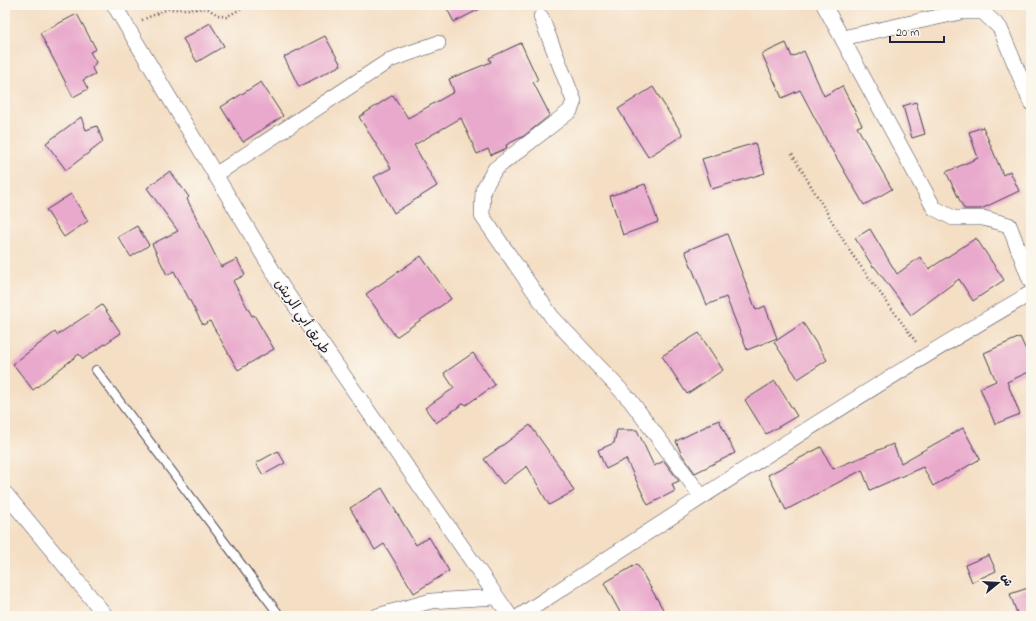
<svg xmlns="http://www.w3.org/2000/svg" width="1036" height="621" font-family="'Indie Flower','Playpen Sans Arabic',sans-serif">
<rect width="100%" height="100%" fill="#fbf7ec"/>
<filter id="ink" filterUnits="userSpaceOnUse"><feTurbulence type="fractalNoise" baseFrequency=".025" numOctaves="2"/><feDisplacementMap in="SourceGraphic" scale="8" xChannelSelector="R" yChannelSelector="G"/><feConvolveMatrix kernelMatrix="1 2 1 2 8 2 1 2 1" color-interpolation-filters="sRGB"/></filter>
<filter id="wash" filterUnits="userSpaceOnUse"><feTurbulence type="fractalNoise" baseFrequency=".012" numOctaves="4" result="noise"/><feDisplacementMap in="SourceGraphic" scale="16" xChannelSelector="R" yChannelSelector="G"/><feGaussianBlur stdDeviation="0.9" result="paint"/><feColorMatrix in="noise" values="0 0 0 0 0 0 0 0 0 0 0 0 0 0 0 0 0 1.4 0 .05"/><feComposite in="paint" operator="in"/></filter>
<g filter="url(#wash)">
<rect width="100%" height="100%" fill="#f4dec4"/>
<g id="blocks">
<path fill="#e9a9cc" d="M445,5h43l-34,17z
M77,14l19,35 -6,3 6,10 -4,6 3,6 -12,6 5,9 -15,8 -33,-64z
M210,23l14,23 -27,16 -14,-23z
M325,36l16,29 -42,22 -15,-30z
M521,43l17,37 -5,2 17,33 -26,21 -18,9 1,3 -16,7 -3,-6 -11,5 -16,-36 -47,27 23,41 -43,27 -20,-36 17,-9 -32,-51 34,-22 15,23 46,-26 -5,-13 42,-17 -2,-4z
M786,43l6,14 12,-6 20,45 18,-10 20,39 -5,2 35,62 -28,16 -36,-62 -28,-53 -18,8 -20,-44z
M261,82l22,34 -40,26 -22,-35z
M653,87l30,48 -35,22 -30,-48z
M916,102l9,32 -13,4 -9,-32z
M81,117l5,13 11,-4 6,16 -37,28 -20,-27z
M983,127l20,48 7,-4 9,20 -38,18h-17l-18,-37 32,-14 -9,-26z
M755,143l10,30 -53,16 -10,-30z
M170,171l19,26 -2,2 34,68 16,-8 8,16 -12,6 19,35 2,-1 20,34 -36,21 -28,-49 -7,4 -29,-54 -7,4 -15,-31 26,-13 -31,-43z
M645,184l13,38 -35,13 -13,-39z
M71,194l17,27 -24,16 -18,-27z
M137,226l12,19 -18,12 -13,-20z
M870,229l27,45 23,-17 9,12 47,-31 28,42 -31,21 -14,-22 -48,36 -37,-49 -1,1 -18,-29z
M727,234l29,76 9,-4 12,32 -30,12 -21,-53 -19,8 -22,-54z
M421,256l30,43 -55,38 -30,-43z
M102,305l19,28 -38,26 -4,-5 -46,36 -20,-26 42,-32 2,3z
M803,323l24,37 -29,19 -24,-37z
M699,333l24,37 -36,24 -25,-38z
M1020,337l11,24v10l-24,11 13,32 -25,10 -15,-36 16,-7 -12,-28z
M473,353l22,32 -29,20 -2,-2 -28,20 -11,-15 29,-20 -10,-15z
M775,381l22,35 -31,18 -21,-34z
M719,420l16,33 -40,20 -14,-20 -5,-12z
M530,425l32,45 12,21 -25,14 -22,-39 -24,18 -19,-25z
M963,428l17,31 -47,27 -10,-19 -53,23 -8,-20 -76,40 -18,-35 53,-28 12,22 60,-25 8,19z
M617,430h20l17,36 10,-5 15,20 -7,3 3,7 -27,14 -22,-46 -20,10 -8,-19 16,-7z
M278,451l7,12 -22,12 -7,-12z
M382,488l34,57 13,-8 20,34 -35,22 -30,-49 -9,6 -25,-42z
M989,555l7,16 -24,11 -7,-17z
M637,564l27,47 -9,5h-33l-18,-33z
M1031,587v29h-13l-8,-22z"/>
</g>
</g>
<g filter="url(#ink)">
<use href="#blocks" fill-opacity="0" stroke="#423e50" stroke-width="1"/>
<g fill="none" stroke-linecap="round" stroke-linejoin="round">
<defs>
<path id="service" d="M96,370l184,246"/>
<path id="minor" d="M114,5l169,283 227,328
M824,5l110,203 19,10h30l26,7 22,57
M541,17l33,84 -4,10 -75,58 -12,21 -1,26 70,101 78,83 72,97
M842,38l119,-26h22l17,16 31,75
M215,175l175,-115 48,-17
M5,493l101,123
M377,616l54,-15 65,-4
M520,616c169,-111 337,-222 511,-323"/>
</defs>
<use href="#service" stroke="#423e50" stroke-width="10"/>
<use href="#minor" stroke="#423e50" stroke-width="16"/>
<path stroke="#423e50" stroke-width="2.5" stroke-dasharray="1 3" stroke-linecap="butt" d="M142,20l26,-11h40l10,6 8,2 22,-12
M792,154l59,99 65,89"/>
<use href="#service" stroke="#fff" stroke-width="8"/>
<use href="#minor" stroke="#fff" stroke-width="15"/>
</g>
</g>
<g text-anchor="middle" stroke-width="3" stroke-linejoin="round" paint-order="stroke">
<g font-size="14" fill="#22223b" stroke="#fbf7ec">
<text transform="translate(303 316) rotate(56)" y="5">طريق أبي الريش</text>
</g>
</g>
<rect width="1036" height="621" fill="none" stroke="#fbf7ec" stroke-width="20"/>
<g transform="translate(998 583) rotate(72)" stroke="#fbf7ec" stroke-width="3" paint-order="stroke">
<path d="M0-3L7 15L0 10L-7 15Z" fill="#22223b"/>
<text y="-6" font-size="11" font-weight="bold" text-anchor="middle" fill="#22223b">ش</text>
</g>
<path d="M890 36v6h54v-6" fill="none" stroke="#22223b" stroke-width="2"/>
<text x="896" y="36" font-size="12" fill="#22223b" stroke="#fbf7ec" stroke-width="3" paint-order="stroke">20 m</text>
</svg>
